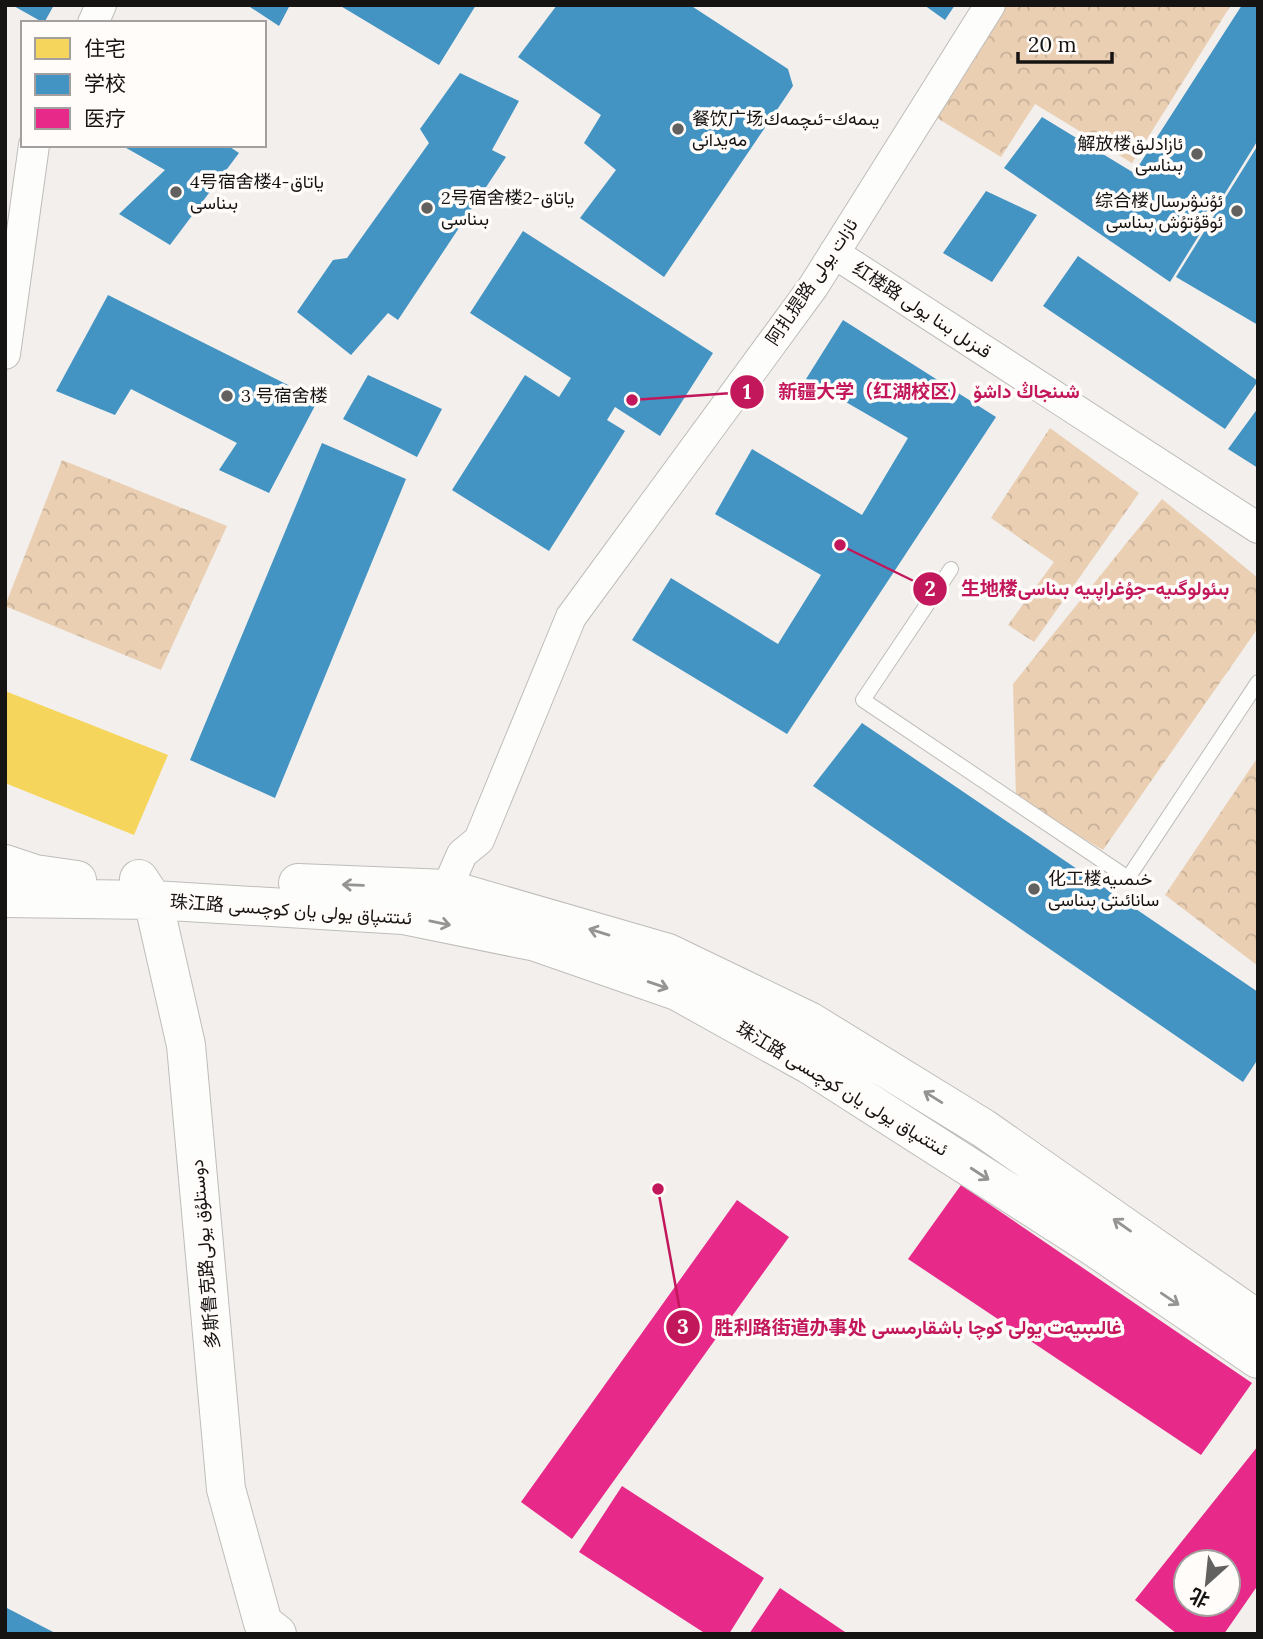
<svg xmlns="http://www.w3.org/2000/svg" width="1263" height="1639" font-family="Lora,Vazirmatn,'Noto Sans SC',serif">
<defs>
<pattern id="park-crowns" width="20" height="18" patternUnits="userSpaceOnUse" patternTransform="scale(1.75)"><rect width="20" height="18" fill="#eacfb3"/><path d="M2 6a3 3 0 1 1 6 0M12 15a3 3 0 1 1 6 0" fill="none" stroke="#c8b199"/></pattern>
</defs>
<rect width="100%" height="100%" fill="#f2efec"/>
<path fill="url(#park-crowns)" d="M1007,5h224l-99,158 -97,-59 -34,53 -64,-39z
M1050,428l89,65 -105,149 -26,-17 46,-63 -63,-44z
M62,460l165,66 -66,144 -156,-64z
M1162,499l96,79v50l-155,222 -87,-51 -3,-115z
M1258,757v209l-93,-71z"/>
<path fill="#f6d55c" d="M5,691l163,64 -34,80 -129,-52z"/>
<path fill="#4393c3" d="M12,5h42l-10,18z
M247,5h43l-11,21z
M339,5h137l-37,60z
M557,5h133l98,64 5,17 -129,191 -84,-59 36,-48 -32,-27 17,-28 -83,-58z
M924,5h31l-10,15z
M1242,5h16v135l-88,142 -166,-114 38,-51 92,56z
M460,73l59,28 -27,49 14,7 -108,163 -10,-7 -37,42 -54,-43 36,-52 14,-2 82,-115 -9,-14z
M121,145h106l12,8 -69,92 -51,-31 46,-44z
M1258,145v180l-82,-48z
M986,191l51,24 -45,67 -49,-29z
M523,231l190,122 -53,83 -45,-29 -8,13 18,11 -76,120 -97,-61 73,-115 34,22 12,-19 -101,-65z
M1078,256l180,125 -33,48 -182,-123z
M108,295l210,105 -49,93 -50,-23 18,-27 -106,-54 -16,26 -59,-24z
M843,320l153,97 -209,317 -155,-94 39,-62 107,66 43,-69 -106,-61 37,-65 110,66 46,-77 -102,-59z
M368,375l74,34 -25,48 -74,-38z
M1258,408v60l-30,-19z
M322,443l84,36 -131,319 -85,-38z
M862,723l396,269v67l-15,23 -430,-296z
M5,1607l52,27h-52z"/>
<path fill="#e7298a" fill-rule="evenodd" d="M961,1185l291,198 -51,72 -293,-196z
M737,1200l52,37 -217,302 -51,-37z
M1258,1446v139l-34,49h-47l-42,-34zM1186,1562h42v42h-42z
M622,1486l142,92 -35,56h-23l-127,-82z
M780,1588l68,46h-99z"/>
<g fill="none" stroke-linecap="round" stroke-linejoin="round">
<defs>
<path id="lane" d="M951,569l-88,131 265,178 130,-196"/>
<path id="street" d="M93,23l8,-18
M834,253l424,275
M5,354l29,-209
M444,895l18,-41 17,-14 92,-223 242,-330 177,-282"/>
<path id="secondary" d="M5,864l30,10 42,6
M139,879l14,21 33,145 40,444 37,134 14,11
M298,883l149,6 221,64 141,68 174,107 275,192
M5,898l148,2 250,15 133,27 141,49 133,74 284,182 164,112"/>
</defs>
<use href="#lane" stroke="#bfbdba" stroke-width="16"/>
<use href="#street" stroke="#bfbdba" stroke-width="32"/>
<use href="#secondary" stroke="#bfbdba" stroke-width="40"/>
<use href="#lane" stroke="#fdfdfc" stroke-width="14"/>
<use href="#street" stroke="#fdfdfc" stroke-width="30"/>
<use href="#secondary" stroke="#fdfdfc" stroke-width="38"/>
</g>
<defs><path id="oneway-shaft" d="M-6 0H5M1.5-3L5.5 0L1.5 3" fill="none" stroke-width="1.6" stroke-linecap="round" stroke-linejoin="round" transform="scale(1.75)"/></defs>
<g stroke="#959493">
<use href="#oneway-shaft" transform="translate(353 885) rotate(-178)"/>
<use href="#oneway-shaft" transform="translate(440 923) rotate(12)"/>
<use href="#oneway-shaft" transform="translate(599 932) rotate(-163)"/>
<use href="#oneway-shaft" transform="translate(658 985) rotate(19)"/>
<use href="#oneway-shaft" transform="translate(933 1097) rotate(-148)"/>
<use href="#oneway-shaft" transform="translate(980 1174) rotate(33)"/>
<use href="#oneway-shaft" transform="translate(1122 1225) rotate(-145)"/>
<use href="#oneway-shaft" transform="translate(1170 1299) rotate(34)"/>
</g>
<g fill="#63615f" stroke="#fffcfa" stroke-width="2.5">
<circle cx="678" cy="129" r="7"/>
<circle cx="1197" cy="154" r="7"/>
<circle cx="176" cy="192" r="7"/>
<circle cx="427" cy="208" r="7"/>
<circle cx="1237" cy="211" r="7"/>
<circle cx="227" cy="396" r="7"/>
<circle cx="1034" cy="889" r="7"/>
</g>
<g text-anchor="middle" stroke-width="7" stroke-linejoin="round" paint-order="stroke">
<g font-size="18" fill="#161413" stroke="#fffcfa" text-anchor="start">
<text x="692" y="125">餐饮广场يىمەك-ئىچمەك<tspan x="692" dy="21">مەيدانى</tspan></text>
<text x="1183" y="150" text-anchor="end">解放楼ئازادلىق<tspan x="1183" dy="21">بىناسى</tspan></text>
<text x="190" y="188">4号宿舍楼4-ياتاق<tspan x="190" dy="21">بىناسى</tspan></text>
<text x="441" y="204">2号宿舍楼2-ياتاق<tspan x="441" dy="21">بىناسى</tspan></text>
<text x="1223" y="207" text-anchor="end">综合楼ئۇنىۋىرسال<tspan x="1223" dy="21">ئوقۇتۇش بىناسى</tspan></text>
<text x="241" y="402">3 号宿舍楼</text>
<text x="1048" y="885">化工楼خىمىيە<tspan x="1048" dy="21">سانائىتى بىناسى</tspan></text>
</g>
<g font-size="18" fill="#161413" stroke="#fffcfa">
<text transform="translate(812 282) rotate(-56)" y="6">阿扎提路 ئازات يولى</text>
<text transform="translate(922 310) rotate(33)" y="6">红楼路 قىزىل بىنا يولى</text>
<text transform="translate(291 910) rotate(4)" y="6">珠江路 ئىتتىپاق يولى يان كوچىسى</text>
<text transform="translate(842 1089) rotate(31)" y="6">珠江路 ئىتتىپاق يولى يان كوچىسى</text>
<text transform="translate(205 1254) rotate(-95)" y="6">多斯鲁克路دوستلۇق يولى</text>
</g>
</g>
<path fill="none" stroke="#c2185b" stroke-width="2.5" d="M632 400L747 392M840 545L930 589M658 1189L683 1327"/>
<g fill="#c2185b" stroke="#fffcfa" stroke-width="2.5">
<circle cx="632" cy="400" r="7"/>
<circle cx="840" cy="545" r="7"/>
<circle cx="658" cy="1189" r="7"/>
<circle cx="747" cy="392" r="18"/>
<circle cx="930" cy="589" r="18"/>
<circle cx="683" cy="1327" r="18"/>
</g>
<g font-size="21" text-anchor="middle" font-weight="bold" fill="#fff">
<text x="747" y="399">1</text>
<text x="930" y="596">2</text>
<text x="683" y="1334">3</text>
</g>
<g font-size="19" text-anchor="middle" font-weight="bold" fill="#c2185b" stroke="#fffcfa" stroke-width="7" stroke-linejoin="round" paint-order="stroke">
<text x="929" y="398">新疆大学（红湖校区） شىنجاڭ داشۆ</text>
<text x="1095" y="595">生地楼بىئولوگىيە-جۇغراپىيە بىناسى</text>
<text x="918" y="1334">胜利路街道办事处 غالىبىيەت يولى كوچا باشقارمىسى</text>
</g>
<rect width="1263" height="1639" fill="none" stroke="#161413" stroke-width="14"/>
<rect x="21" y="21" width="245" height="126" fill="#fffcfa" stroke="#a29f9e" stroke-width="2"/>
<rect x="35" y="38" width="35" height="21" fill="#f6d55c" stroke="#a29f9e" stroke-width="2"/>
<text x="84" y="56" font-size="21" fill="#161413">住宅</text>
<rect x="35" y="74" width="35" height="21" fill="#4393c3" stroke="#a29f9e" stroke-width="2"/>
<text x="84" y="91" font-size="21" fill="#161413">学校</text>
<rect x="35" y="108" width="35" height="21" fill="#e7298a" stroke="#a29f9e" stroke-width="2"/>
<text x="84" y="126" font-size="21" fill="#161413">医疗</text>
<g transform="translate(1207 1583) rotate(207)"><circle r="33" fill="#fffcfa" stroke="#a29f9e" stroke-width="2"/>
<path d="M0-5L12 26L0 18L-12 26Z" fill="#63615f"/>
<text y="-10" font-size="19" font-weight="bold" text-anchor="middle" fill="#161413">北</text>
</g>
<path d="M1018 52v10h94v-10" fill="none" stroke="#161413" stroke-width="3.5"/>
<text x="1028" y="52" font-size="21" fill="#161413" stroke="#fffcfa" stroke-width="5" paint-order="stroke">20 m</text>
</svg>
